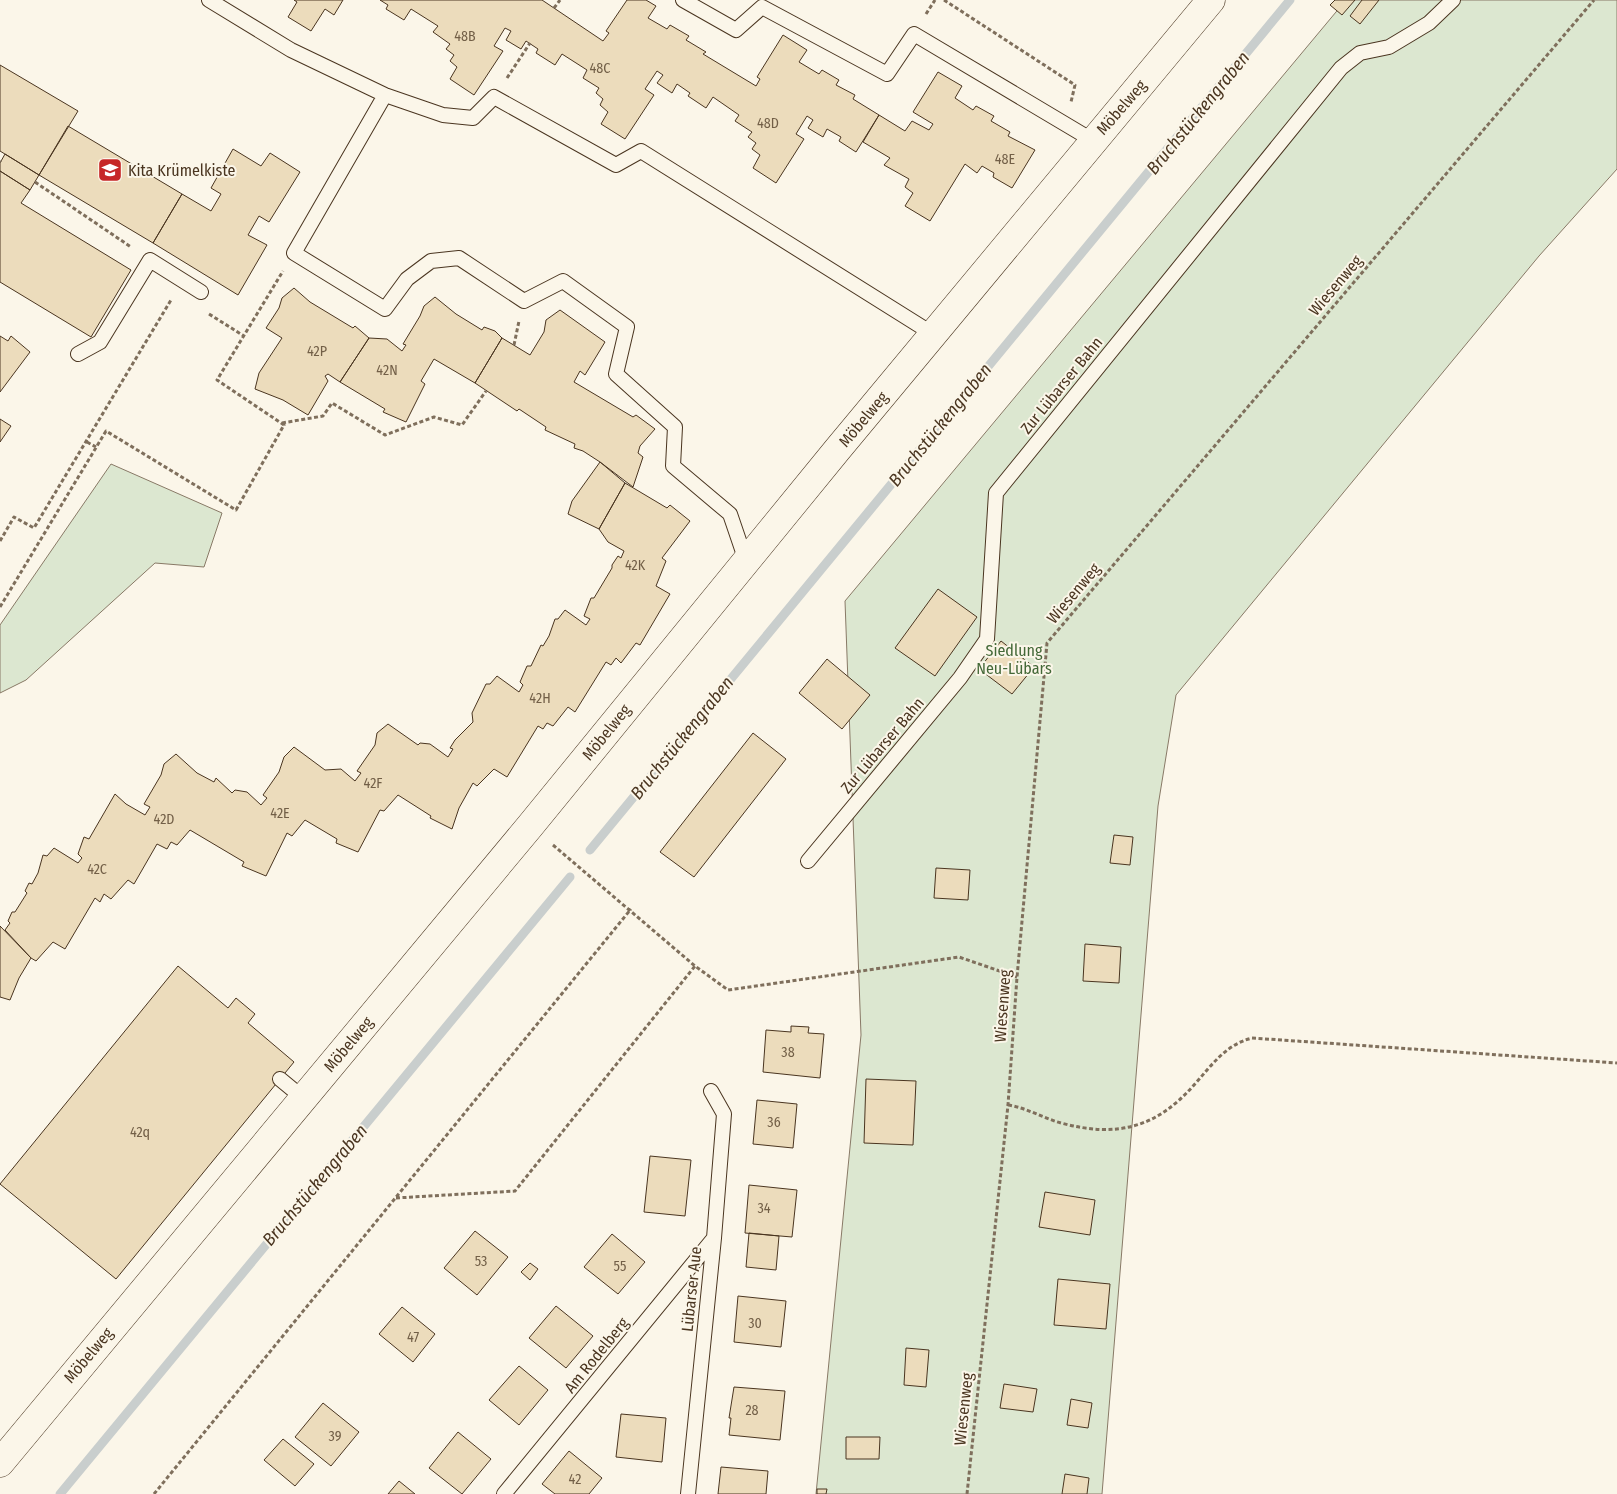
<svg xmlns="http://www.w3.org/2000/svg" width="1617" height="1494" font-family="'Fira Sans Condensed',sans-serif">
<rect width="100%" height="100%" fill="#fbf6e9"/>
<path fill="#dce7d0" stroke="#887966" d="M1346,0h271v169l-78,87 -363,439 -18,111 -56,688h-286l45,-459 -16,-434z
M111,464l111,49 -18,54 -49,-4 -129,117 -26,13v-68z"/>
<g fill="none" stroke-linecap="round" stroke-linejoin="round">
<path stroke="#c9cecd" stroke-width="9" d="M590,850l700,-850
M60,1494l510,-617"/>
</g>
<path fill="#ecdcbc" stroke="#4a3520" d="M294,0h49l-9,15 -9,-6 -14,22 -23,-14 9,-15z
M380,0h162l61,41 6,-8 -3,-2 21,-31h19l10,6 -8,12 19,11 3,-4 19,11 -3,4 20,12 -3,2 53,32 4,-7 -3,-2 26,-42 24,15 -8,12 20,12 3,-4 17,10 -3,5 19,10 -2,4 26,16 -23,37 -17,-11 2,-4 -14,-8 -4,8 -15,-9 5,-8 -6,-4 -11,18 8,5 -28,44 -23,-15 7,-13 -8,-6 4,-6 -8,-6 4,-5 -17,-11 4,-6 -26,-18 -7,11 -18,-12 2,-3 -13,-9 -5,9 -15,-10 6,-8 -6,-4 -12,18 9,6 -29,44 -24,-15 7,-12 -8,-7 3,-6 -7,-6 3,-5 -16,-10 4,-8 -25,-16 -7,11 -19,-12 2,-4 -12,-8 -5,8 -15,-9 5,-9 -6,-3 -11,18 9,5 -29,44 -24,-16 7,-12 -7,-6 4,-6 -8,-6 4,-5 -17,-12 5,-6 -27,-17 -7,11 -18,-11 2,-4z
M1335,0h20l-13,15 -12,-10z
M1362,0h17l-19,24 -10,-8z
M0,65l78,46 -39,64 -39,-24z
M938,72l24,14 -7,12 18,12 3,-4 18,10 -3,5 19,11 -2,4 27,14 -23,38 -19,-11 1,-4 -12,-7 -5,7 -12,-9 -35,57 -25,-15 8,-13 -8,-6 4,-8 -25,-14 6,-7 -27,-16 16,-27 26,16 7,-10 17,9 4,-6 -20,-12z
M68,126l114,68 -29,49 -114,-68z
M233,149l28,17 9,-13 30,19 -31,50 -10,-6 -11,19 19,10 -29,50 -85,-52 29,-49 29,17 10,-17 -10,-6z
M5,154l34,21 -9,15 -30,-19v-8z
M0,171l30,19 -9,13 110,67 -40,67 -91,-55z
M294,288l16,14 43,26 2,-2 14,12 -29,44 -12,-8 -3,2 3,5 -20,34 -25,-15 -28,-11 4,-16 23,-35 -16,-10 13,-20 3,-10z
M435,297l21,17 26,16 2,-3 11,4 7,7 -27,45 -41,-24 -13,22 4,3 -19,38 -23,-10 2,-3 -45,-27 29,-44 18,1 15,12 4,-6 -3,-1 17,-28 4,-10z
M560,310l45,32 -20,33 -5,-4 -6,11 59,35 3,-2 19,14 -15,17 -2,7 5,4 -10,30 -33,-25 -17,-11 -9,-3 1,-4 -30,-14 1,-3 -27,-18 -2,2 -42,-28 27,-45 28,17 14,-23 2,-12z
M0,336l8,5 3,-5 19,16 -30,40z
M0,419l11,7 -11,16z
M600,462l25,21 -26,46 -31,-15 4,-13z
M625,483l42,25 3,-3 20,16 -28,37 4,3 -10,25 14,8 -30,51 -4,-2 -15,20 -5,-5 -5,7 -5,-3 -31,50 -7,-5 -15,19 -6,-3 -4,6 -5,-3 -31,51 -13,-8 -17,17 -4,-3 -14,25 -7,21 -22,-11 1,-2 -33,-21 -14,16 -4,-1 -22,42 -22,-9 1,-4 -32,-19 -13,16 -5,-3 -21,43 -24,-10 2,-4 -54,-32 -13,15 -6,-3 -4,7 -10,-5 -23,40 -6,-4 -17,19 -7,-5 -4,8 -5,-4 -30,51 -12,-7 -17,19 -5,-3 -26,-28 5,-7 -2,-2 4,-9h3l12,-19 -2,-2 4,-8 3,1 6,-11 5,-18 4,1 7,-8 24,15 4,-5 -4,-4 6,-17 5,2 26,-45 11,10 19,11 5,-8 -6,-3 17,-29 3,-11 12,-10 21,19 17,9 2,-4 16,15 3,-3 12,2 14,13 6,-7 -4,-3 16,-23 5,-15 10,-10 31,23 16,-1 14,12 6,-8 -4,-2 18,-26 2,-12 11,-9 30,21 2,-2 10,1 18,13 5,-8 -3,-1 5,-8 18,-18 -1,-9 14,-29h4l7,-8 22,16 4,-7 -3,-3 7,-16h4l10,-21 2,1 6,-10 6,-17h3l7,-9 21,15 4,-6 -6,-3 7,-18h3l18,-30v-3l6,-9 3,2 3,-7 -16,-9 -9,-13z
M938,589l39,28 -42,59 -40,-28z
M1001,641l33,26 -22,27 -33,-25z
M827,659l43,36 -28,34 -43,-36z
M753,733l33,26 -92,118 -34,-25z
M1114,835l19,2 -3,28 -20,-2z
M936,868l34,2 -2,30 -34,-2z
M0,926l31,32 -12,20 -9,22 -10,-3z
M1085,944l36,3 -2,36 -36,-2z
M178,966l50,42 8,-10 19,16 -7,9 46,39 -178,217 -116,-95z
M791,1026l18,1 -1,6 16,1 -4,44 -57,-6 3,-42 25,2z
M866,1079l50,2 -3,64 -49,-2z
M757,1100l40,4 -4,44 -40,-4z
M650,1156l41,4 -6,56 -41,-4z
M749,1185l48,5 -5,47 -47,-4z
M1045,1192l50,8 -5,35 -51,-8z
M475,1231l33,26 -31,38 -33,-27z
M749,1233l30,3 -3,34 -30,-3z
M612,1234l33,28 -27,32 -34,-27z
M530,1263l8,6 -8,11 -9,-8z
M1058,1279l52,5 -4,45 -52,-4z
M738,1296l48,5 -5,46 -47,-5z
M556,1306l37,30 -27,32 -37,-30z
M402,1307l33,27 -22,28 -34,-28z
M906,1348l23,2 -3,37 -22,-2z
M519,1366l29,24 -29,35 -30,-25z
M1004,1384l33,5 -4,23 -33,-4z
M734,1387l51,4 -5,49 -51,-5 2,-17h-2z
M1071,1399l21,4 -4,25 -21,-3z
M323,1403l36,29 -28,34 -36,-29z
M621,1414l45,4 -4,44 -46,-5z
M458,1432l33,27 -29,35 -33,-26z
M846,1437h34l-1,22h-33z
M283,1439l31,25 -19,22 -31,-26z
M569,1451l33,27 -13,16h-34l-13,-10z
M721,1467l47,4 -2,23h-48z
M1065,1474l24,4 -2,16h-25z
M399,1481l16,13h-27z
M817,1489h10l-1,5h-9z"/>
<g fill="none" stroke-linecap="round" stroke-linejoin="round">
<defs>
<path id="lane" d="M209,0l82,50 94,45 58,20 30,3 21,-21 122,68 25,-14 292,183
M683,0l53,30 26,-23 125,67 27,-40 178,106
M385,95l-91,158 91,56 22,-30 24,-18 28,-3 65,43 39,-20 64,46 -11,47 59,53 -2,39 57,48 16,47
M78,354l22,-12 50,-82 51,32
M808,861l152,-183 27,-39 9,-146 345,-425 19,-15 29,-6 40,-24 24,-23
M280,1079l23,19
M504,1494l210,-256
M688,1494l26,-256 10,-124 -13,-23"/>
<path id="street" d="M0,1463l530,-637 307,-376 374,-450"/>
</defs>
<use href="#lane" stroke="#4a3520" stroke-width="16"/>
<use href="#street" stroke="#4a3520" stroke-width="29"/>
<path stroke="#7f6f5c" stroke-width="3" stroke-dasharray="4 2.5" stroke-linecap="butt" d="M944,0l131,85 -4,17
M554,8l6,-8
M926,14l9,-14
M507,78l23,-35
M0,161l1,1
M35,182l96,65
M209,314l35,22
M514,345l5,-24
M282,423l41,-7 9,-13 53,32 49,-18 28,8 24,-34
M87,442l9,5
M0,541l14,-24 20,11 137,-228
M0,607l106,-176 130,79 48,-85 -67,-45 66,-109
M553,845l142,121 33,24 231,-33 58,20
M1008,1105c19,3 35,13 53,18 56,15 95,5 133,-38 18,-20 31,-40 58,-47l365,25
M396,1198l119,-7 180,-225
M154,1494l477,-585
M967,1494l41,-389 9,-128 30,-334 547,-643"/>
<use href="#lane" stroke="#fbf6e9" stroke-width="14"/>
<use href="#street" stroke="#fbf6e9" stroke-width="28"/>
</g>
<defs>
<symbol id="school-square" viewBox="-11 -11 22 22"><rect x="-9" y="-9" width="18" height="18" rx="4" fill="#c62828" stroke="#fbf6e9"/><path d="M0-5L7-2L0 1L-7-2ZM-4 1L0 2.5L4 1V4Q0 6-4 4Z" fill="#fff"/></symbol>
</defs>
<g fill-rule="evenodd">
<use href="#school-square" x="96" y="156" width="28" height="28"/>
</g>
<g text-anchor="middle" stroke-width="4" stroke-linejoin="round" paint-order="stroke">
<g font-size="14" fill="#725f47">
<text x="465" y="41">48B</text>
<text x="600" y="73">48C</text>
<text x="768" y="128">48D</text>
<text x="1005" y="164">48E</text>
<text x="317" y="356">42P</text>
<text x="387" y="375">42N</text>
<text x="635" y="570">42K</text>
<text x="540" y="703">42H</text>
<text x="373" y="788">42F</text>
<text x="280" y="818">42E</text>
<text x="164" y="824">42D</text>
<text x="97" y="874">42C</text>
<text x="788" y="1057">38</text>
<text x="774" y="1127">36</text>
<text x="140" y="1137">42q</text>
<text x="764" y="1213">34</text>
<text x="481" y="1266">53</text>
<text x="620" y="1271">55</text>
<text x="755" y="1328">30</text>
<text x="413" y="1342">47</text>
<text x="752" y="1415">28</text>
<text x="335" y="1441">39</text>
<text x="575" y="1484">42</text>
</g>
<g font-size="16" fill="#4a3520" stroke="#fbf6e9">
<text transform="translate(1121 107) rotate(-49)" y="6">Möbelweg</text>
<text transform="translate(1335 285) rotate(-50)" y="6">Wiesenweg</text>
<text transform="translate(1061 385) rotate(-51)" y="6">Zur Lübarser Bahn</text>
<text transform="translate(863 419) rotate(-50)" y="6">Möbelweg</text>
<text transform="translate(1073 593) rotate(-50)" y="6">Wiesenweg</text>
<text transform="translate(606 732) rotate(-51)" y="6">Möbelweg</text>
<text transform="translate(882 745) rotate(-50)" y="6">Zur Lübarser Bahn</text>
<text transform="translate(1002 1006) rotate(-86)" y="6">Wiesenweg</text>
<text transform="translate(348 1044) rotate(-50)" y="6">Möbelweg</text>
<text transform="translate(691 1289) rotate(-84)" y="6">Lübarser Aue</text>
<text transform="translate(88 1355) rotate(-50)" y="6">Möbelweg</text>
<text transform="translate(596 1355) rotate(-51)" y="6">Am Rodelberg</text>
<text transform="translate(963 1409) rotate(-84)" y="6">Wiesenweg</text>
</g>
<g font-size="16" fill="#4a3520" stroke="#fbf6e9" text-anchor="start">
<text x="128" y="176">Kita Krümelkiste</text>
</g>
<g font-size="16" fill="#436837" stroke="#fbf6e9">
<text x="1014" y="656">Siedlung<tspan x="1014" dy="18">Neu-Lübars</tspan></text>
</g>
<g font-size="18" font-style="italic" fill="#4a3520" stroke="#fbf6e9">
<text transform="translate(1198 113) rotate(-51)" y="6">Bruchstückengraben</text>
<text transform="translate(940 425) rotate(-51)" y="6">Bruchstückengraben</text>
<text transform="translate(682 738) rotate(-51)" y="6">Bruchstückengraben</text>
<text transform="translate(315 1185) rotate(-50)" y="6">Bruchstückengraben</text>
</g>
</g>
</svg>
